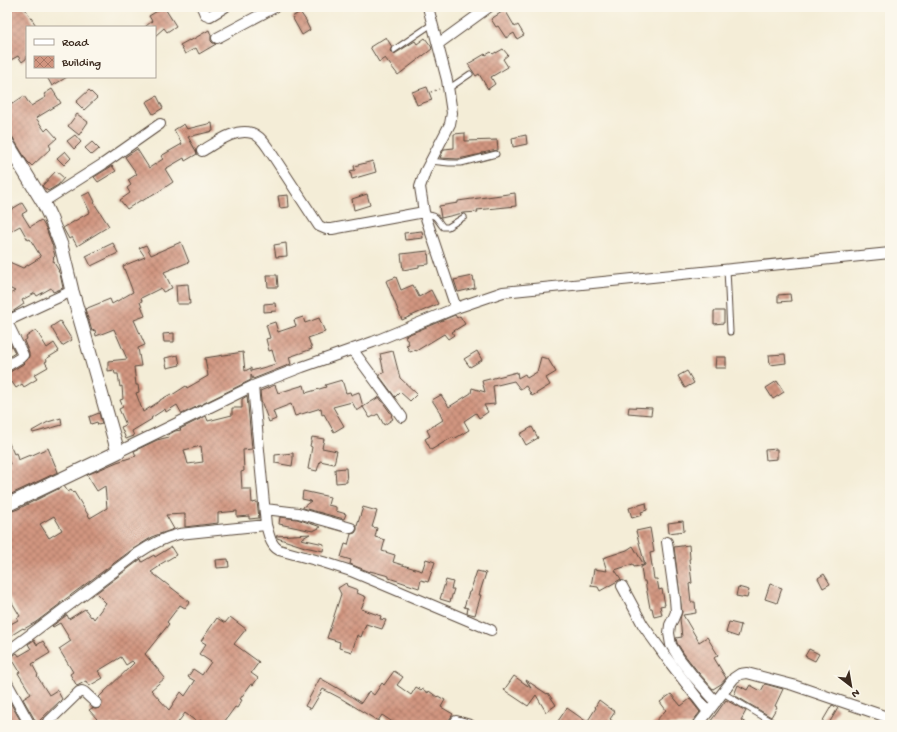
<svg xmlns="http://www.w3.org/2000/svg" width="897" height="732" font-family="'Gochi Hand',sans-serif">
<defs>
<pattern id="building-cross-hatch" width="8" height="8" patternUnits="userSpaceOnUse"><rect width="8" height="8" fill="#d19580"/><path d="M0 0l8 8M0 8l8-8" fill="none" stroke="#ab7a68"/></pattern>
</defs>
<rect width="100%" height="100%" fill="#fbf7ec"/>
<filter id="ink" filterUnits="userSpaceOnUse"><feTurbulence type="fractalNoise" baseFrequency=".025" numOctaves="2"/><feDisplacementMap in="SourceGraphic" scale="8" xChannelSelector="R" yChannelSelector="G"/><feConvolveMatrix kernelMatrix="1 2 1 2 8 2 1 2 1" color-interpolation-filters="sRGB"/></filter>
<filter id="wash" filterUnits="userSpaceOnUse"><feTurbulence type="fractalNoise" baseFrequency=".012" numOctaves="4" result="noise"/><feDisplacementMap in="SourceGraphic" scale="16" xChannelSelector="R" yChannelSelector="G"/><feGaussianBlur stdDeviation="0.9" result="paint"/><feColorMatrix in="noise" values="0 0 0 0 0 0 0 0 0 0 0 0 0 0 0 0 0 1.4 0 .05"/><feComposite in="paint" operator="in"/></filter>
<g filter="url(#wash)">
<rect width="100%" height="100%" fill="#f4edd7"/>
<g id="blocks">
<path fill="url(#building-cross-hatch)" fill-rule="evenodd" d="M15,7h9l13,20h-10v31l-5,4 -4,-6 -11,6v-50z
M164,7l12,19 -9,6 -3,-4 -9,8v-9h-10l7,-6 -3,-5z
M505,10l10,17 3,-2 6,10 -7,4 -3,-6 -8,5 -8,-12 -2,1 -5,-8z
M300,12l7,10h-1l4,8 -8,5 -10,-18z
M209,30l2,5v6l2,2 3,1 -17,10 -3,-6 -11,6 -5,-9 9,-5 1,1z
M386,37l6,10 -2,4 3,3 3,-1 19,-12 2,3 8,-6 6,8 1,3 -34,26 -13,-17 -6,4 -9,-15z
M503,49l5,6 -5,4 5,8 -17,10 4,7 -7,5 -9,-15 -3,2 -8,-12 17,-10 1,1 5,-3 2,2 3,-2v1z
M47,77h20l-15,9z
M427,87l5,13 -15,5 -5,-13z
M52,89l9,14 -25,15 9,13 3,-3 9,10 -8,7 2,3 -19,18 -5,-5 -20,-33v-31l5,7 12,-8 7,10 15,-9 -2,-3z
M89,90l8,8 -13,12 -8,-8z
M157,96l6,12 -10,6 -7,-12z
M77,114l11,8 -9,13 -11,-9z
M212,123l1,8 -25,6 8,14 1,3 -12,7 -1,-3 -19,11 8,13 -18,12v-1l-13,8 -1,-1 -14,9 -7,-9 10,-7 -3,-5 4,-3 -3,-5 9,-6 -12,-17 12,-8 12,19 14,-9 -2,-3 21,-12 -8,-14 10,-6 3,5z
M465,133v8l32,-1 1,10 -16,3v1l-24,5 -18,-1 4,-9 10,-1v-14z
M75,135l6,7 -7,7 -7,-8z
M526,135l1,9 -14,3 -1,-9z
M92,142l7,7 -7,6 -7,-7z
M65,151l6,7 -7,7 -7,-7z
M373,161l3,11 -24,7 -2,-8 5,-1 -1,-4z
M112,166l4,5 -18,11 -4,-5z
M56,171l8,7 -6,7 -10,6 -6,-5z
M90,192l5,10 -1,1 15,23 -32,20 -5,-9 -3,2 -6,-11 27,-16 -8,-16z
M515,193l1,13 -39,4 1,2 -15,1 -22,5 -2,-12 19,-3v-2z
M367,194l3,11 -16,5 -2,-11z
M288,195l1,12 -9,1 -2,-12z
M22,203l5,8 -5,3 8,13 11,-7 5,8 7,19v2l2,7 -2,2 1,1 -1,2 6,10h-1l2,3 3,14 -10,4 -2,-4 -14,8 -2,-3 -13,7 2,4 -12,8 -5,-8v-8l8,-5 -8,-4v-26l16,7 18,-11 -11,-18 -2,1 -8,-14 -13,7v-21z
M422,231l1,7 -18,2 -1,-7z
M181,242l8,20 -25,10 8,16 -9,4 -2,-4 -20,10 1,3 -2,1 5,14 -11,4 11,25 -7,3 3,18 -7,1 2,18h2l1,7 -3,1 7,19 17,-11v-1l11,-6 1,1 14,-9 1,2 21,-12 -3,-18 38,-6 2,19 6,-3v3l25,-7 -4,-14 -3,1 -3,-12 4,-1 -4,-13 9,-3 3,10 18,-6 -2,-6 9,-3 2,6 14,-5 6,14 -17,6 4,11 -23,8 2,7 -38,15 -2,-4v5l-69,34 -5,-9 -11,7 -1,-3 -14,9 1,1 -20,12 2,5 -8,3 -5,-12 5,-2 -7,-16 4,-2 -3,-7 3,-1 -1,-13 -2,1 -2,-13h-3l-1,-4 -6,1v-10l19,-2 -13,-30 -18,7 -1,-6 -3,1 -7,-22 25,-10 2,5 21,-12 -10,-26 22,-9 -6,-9 7,-3 5,10z
M113,243l5,10 -27,13 -5,-10z
M286,243l1,13 -11,1 -2,-12z
M428,251l1,13 -10,1v2l-16,3 -2,-16z
M267,275h10l1,12h-10z
M473,276l2,12 -17,4 -4,-12z
M396,277l5,13 12,-5 6,12 12,-7 7,14 -36,16 -16,-39z
M188,284l2,20h-13l-1,-19z
M790,294l1,7 -13,1v-7z
M275,303l1,8 -12,1v-8z
M714,311h10v12l-10,1z
M455,315l2,3 3,-2 5,8 -13,8 2,3 -6,4 -4,-5 -28,17 -1,-1 -5,2 -4,-7 3,-1 -4,-8z
M60,321l12,19 -10,6 -11,-19z
M36,330l11,18 7,-5 5,8 -13,8 1,2 -2,1 3,5 -14,8 3,4 -13,8 -2,-3 -6,4 -4,-6 -5,4v-14h3l13,-8 5,-5 1,-3v-3l-5,-12 3,-2 -1,-2z
M174,333v9h-10l-1,-8z
M7,337l8,16 -8,5z
M393,351l7,27 17,16 -7,7 -10,-9 -5,5 -17,-23 6,-1 -4,-19z
M477,351l5,9 -12,7 -6,-8z
M785,354l1,9 -16,2 -1,-10z
M178,355l2,10 -13,3 -2,-10z
M541,357l7,2 8,13 -10,6 4,7 -18,11 -6,-10 -6,3 -6,-8 -21,5 2,18 -11,1 4,7 -9,6 -3,-5 -12,8 5,9 -15,9 -1,-2 -22,13 -6,-11 5,-3 -3,-6 16,-10 -3,-6h1l-9,-14 9,-5 8,12 22,-14 1,-5 13,4 -3,-11 35,-9 1,6 7,-4 2,4 10,-6z
M716,357h10v11h-11z
M687,371l7,12 -9,5 -7,-12z
M342,380l4,13 4,-1 1,3 8,-3 4,15 16,-10 13,18 -1,1 2,3 -9,6 -6,-11 -8,4 -7,-11 -6,4 -5,-9 -19,5 11,19 -10,6 -10,-18 -2,1 -1,-7 -26,8 -4,-12 -18,7 3,8 -7,3 -8,-21 -1,-10 15,-6 3,8 26,-8 2,8 20,-6 -1,-2z
M777,381l7,11 -11,7 -7,-11z
M247,396l5,53 -9,1 1,21 -3,1 1,17h9l1,14 5,-1 2,16 -10,1v-3l-12,1v-6l-19,2v10l-33,4v-13l-19,1 8,14 -20,7 -21,13 -66,49 -7,5v1l-24,18 -12,7 -1,-1 -16,10 3,4 -3,2v-18l11,-6 -1,-2 3,-2 -13,-22v-20l3,-2 -3,-6v-53l11,-4 46,-23 4,6 3,-2 2,3 1,-1 16,26 17,-10 -2,-22 -8,5 -10,-16 30,-13 19,-6 -2,-5 23,-11 12,-3 -1,-2 7,-4 6,-1 -1,-1 26,-13 2,5 24,-6v-7h10v-9zM201,446l2,16 -15,2 -4,-14zM54,516l8,14 -13,8 -9,-14z
M629,407l23,1 -1,7 -23,-2z
M99,413l3,11 -4,1 -1,-3 -6,2 -2,-7z
M61,418l1,7 -29,8 -1,-2 16,-9z
M532,427l6,11 -12,7 -6,-11z
M312,437l12,2 -2,9 15,3 -3,13 -14,-3 -3,10 -9,-2 4,-22 -2,-1z
M7,439l7,15 2,-1 2,7 12,-5v1l18,-8 10,24 -51,24v-31l3,-1 -3,-7z
M777,449v10l-11,1 -1,-10z
M293,453v6l-1,7 -17,-3v-8z
M346,468l1,14 -11,1 -1,-14z
M303,491l27,6 -2,8 8,2v4l10,3 -2,5 -41,-11v-1l8,-6 -9,-2z
M646,503l1,7 -6,2 1,3 -10,3 -3,-10z
M363,507l14,4 -5,16 5,1 -2,9 10,3 -3,11 13,4 -2,7 29,9 4,-12 9,3 -7,20 -7,-2 -2,8 -30,-10v-2l-19,-5v1l-20,-8 1,-4 -10,-3 4,-13 3,1 3,-11 4,-1 2,-3v-4z
M280,517l17,2 24,8 -8,4 -34,-7z
M683,521l1,10 -15,2 -1,-10z
M650,528l4,24 -4,1 4,26h3l2,11 3,-1 3,16 -5,1 2,9 -8,2 -2,-9h-2l-5,-27h-2l-2,-14 4,-2 -9,-34z
M310,534l-9,5 23,5 -1,7 -18,-4 -28,-9 -1,-2z
M689,545l1,14h-1l3,24 -3,1 2,18h4l1,11 -13,2 16,27 8,-5 11,18 -4,3 12,20 -5,6 -8,5 -15,-17 -14,-18 -7,-11 -1,-5 6,-1 -2,-18 2,-7 -8,-65z
M633,546l11,19 -10,2 -1,-3 -18,6 6,9 -21,12 -2,-4 -7,-1 3,-17 13,2 -4,-13 24,-8z
M171,547l5,8 -17,10 1,1 -9,6 39,30 -5,6 -5,-3 -13,17 2,2 -24,30 20,24 -14,12 18,20 12,-18 4,4 10,-15 -7,-4 5,-8 9,6 9,-13 -12,-8 7,-10 -5,-3 16,-23 8,5 5,-6 16,12 -12,15 25,18 -8,11 7,5 -5,7 -2,-1 -11,15 2,1 -5,8 -2,-1 -13,18h-14l-8,-5 -2,3 -13,-10 -9,12h-85l6,-6 -8,-9 3,-2 3,1 5,-1 2,-3v-4l-3,-4 35,-34 -2,-2 -6,4 -5,-8 -23,14 5,7 -14,8 -3,-5 -9,5 -7,-12 3,-2 -14,-23 12,-8 -11,-18 -7,4 -1,-1 15,-11 2,4 16,-10 6,8 1,-1 2,3 12,-16 -10,-10 45,-34 1,3 12,-7 1,2z
M228,559l1,8 -12,1 -1,-8z
M477,571l9,2 -7,22h2l-6,20 -8,-2 1,-5 -4,-1 5,-15h1z
M824,574l6,10 -7,4 -5,-10z
M446,580l7,2 -2,7h3l-4,13 -10,-3z
M346,583l1,3 11,4 -1,3 9,4 -5,12 20,7 -1,3 6,1 -4,9 -16,-5 -5,13 -4,-2 -5,17 -13,-4 1,-6 -13,-4 14,-44 -3,-6z
M770,584l12,4 -5,15 -12,-4z
M738,587l11,3 -2,8 -11,-2z
M729,622l12,3 -3,12 -12,-4z
M34,640l3,5 6,-4 7,12 -18,11 6,11 -1,1 12,19 8,-5 5,9 -22,21 -1,5h-3v-3l-13,-23 8,-5 -13,-21 2,-1 -9,-15 6,-4 2,3 12,-7 -3,-5z
M809,649l10,5 -4,7 -10,-5z
M394,671l9,6 -6,8 14,10 5,-8 5,3 1,-1 6,4 1,-2 8,6 1,-1 7,4 -4,7 12,7 -7,11h-49l-15,-10 -4,6 -36,-22 -19,-10 -12,20 -6,-3 15,-28 26,15 15,10 8,-12 5,4 8,-12 2,2z
M514,676l17,12 -5,-8 21,14 1,-1 8,12 -10,7 -10,-17 -8,11 -24,-16z
M765,684l18,5 -8,17 2,1 -6,10 -37,-22 4,-10 9,5 3,-5 11,6z
M671,694l10,12 9,-7 10,13 -7,9 -1,4h-40l14,-15 -6,-8z
M7,697l16,28h-16z
M599,700l16,12 -5,7 7,6h-52l-7,-4 9,-13 20,14 9,-14 -1,-1z
M726,700l20,11 -5,9 8,5h-41z
M832,705l6,3 -10,17h-2l-4,-3z"/>
</g>
</g>
<g filter="url(#ink)">
<use href="#blocks" fill-opacity="0" stroke="#57473a" stroke-width="1"/>
<g fill="none" stroke-linecap="round" stroke-linejoin="round">
<defs>
<path id="service" d="M394,50l38,-26
M448,89l22,-15
M430,161l19,2h12l35,-9
M425,215c12,-1 11,4 18,12h5l16,-10
M727,269l3,63
M723,693l54,32"/>
<path id="minor" d="M202,7l3,7 5,2 15,-9
M428,7l19,73 5,33 -2,11 -25,48 -5,15 4,25 32,96
M217,38l58,-31
M438,44l51,-37
M202,151c14,-8 32,-23 50,-18 7,2 12,9 16,15l51,78 7,3h6l92,-17
M43,202l60,-38 57,-40
M7,321l65,-30
M7,322l16,33 -3,3 -13,8
M352,349l50,68
M118,452l135,-66 49,-19 71,-25 83,-34 47,-16 387,-39
M265,509l33,4 53,15
M266,525c3,9 4,20 13,25l44,12 28,9 140,59
M667,542l8,57 1,13 -3,7 -3,6 -1,8 2,12 8,13 14,18 23,26
M622,586l21,39 28,39 37,48
M7,652l130,-98c13,-9 26,-16 42,-20l87,-9 -13,-139
M7,683l23,42
M456,721l14,4
M45,725l34,-33 3,-1 2,1 12,11
M698,725l36,-47 6,-4 7,-1 46,12 97,33"/>
<path id="tertiary" d="M7,143l36,59 7,15 11,28 11,46 46,161 -111,53"/>
</defs>
<use href="#service" stroke="#57473a" stroke-width="7"/>
<use href="#minor" stroke="#57473a" stroke-width="12"/>
<use href="#tertiary" stroke="#57473a" stroke-width="15"/>
<path stroke="#57473a" stroke-width="1.5" stroke-dasharray="1 3" stroke-linecap="butt" d="M431,92l8,-3"/>
<use href="#service" stroke="#fff" stroke-width="5"/>
<use href="#minor" stroke="#fff" stroke-width="10"/>
<use href="#tertiary" stroke="#fff" stroke-width="13"/>
</g>
</g>
<rect width="897" height="732" fill="none" stroke="#fbf7ec" stroke-width="24"/>
<rect x="26" y="26" width="130" height="52" fill="#fbf7ec" stroke="#aea59a"/>
<rect x="34" y="39" width="20" height="6" fill="#ffffff" stroke="#aea59a"/>
<text x="62" y="46" font-size="12" fill="#3b2a1e">Road</text>
<rect x="34" y="56" width="20" height="12" fill="url(#building-cross-hatch)" stroke="#aea59a"/>
<text x="62" y="66" font-size="12" fill="#3b2a1e">Building</text>
<g transform="translate(851 686) rotate(149)" stroke="#fbf7ec" stroke-width="3" paint-order="stroke">
<path d="M0-3L7 15L0 10L-7 15Z" fill="#3b2a1e"/>
<text y="-6" font-size="11" font-weight="bold" text-anchor="middle" fill="#3b2a1e">N</text>
</g>
</svg>
